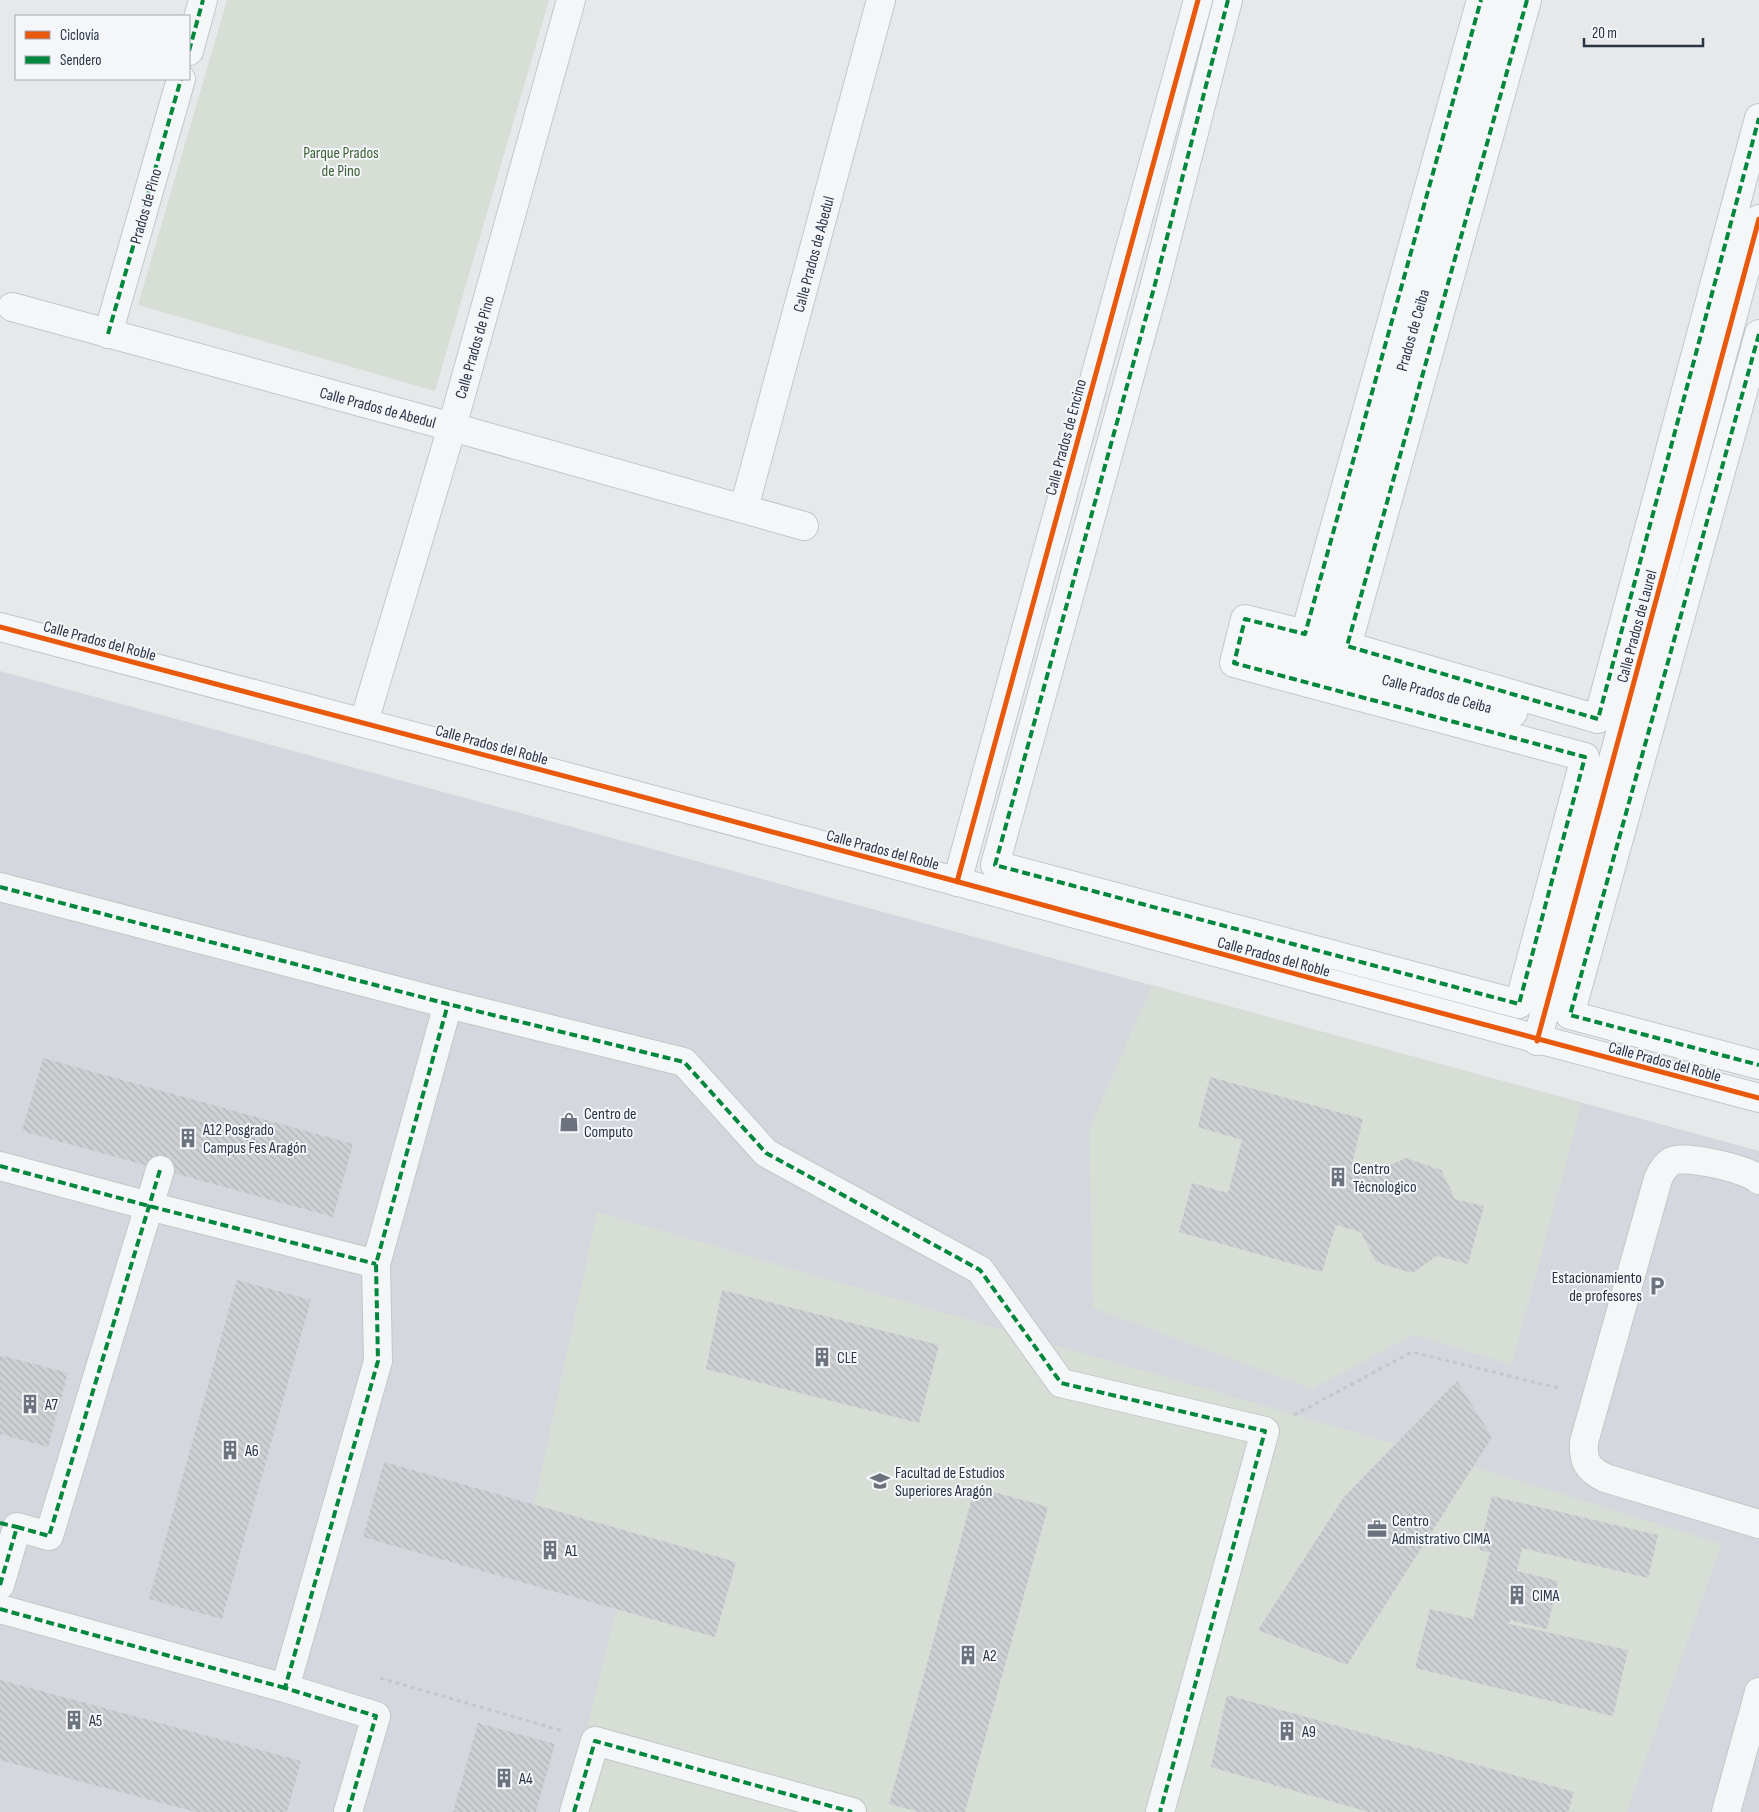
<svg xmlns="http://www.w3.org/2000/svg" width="1759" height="1812" font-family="'Sofia Sans Condensed',sans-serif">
<defs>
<pattern id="building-back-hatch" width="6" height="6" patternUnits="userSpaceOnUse" patternTransform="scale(1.25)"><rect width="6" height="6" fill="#ced0d3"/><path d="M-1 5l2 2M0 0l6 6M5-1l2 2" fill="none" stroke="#b1b3b6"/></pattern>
</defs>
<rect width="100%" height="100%" fill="#e6e8ea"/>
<path fill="#d4d7dd" d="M0,671l1759,480v661h-1759z"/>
<path fill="#d6ded6" d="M227,0h322l-114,391 -297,-86z
M1152,985l430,118 -70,262 -98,-30 -102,54 -219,-81 -4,-179z
M597,1212l892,259 233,73 -95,268h-1061l50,-203 99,28 21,-74 -202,-58z"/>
<path fill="url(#building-back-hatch)" d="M43,1058l310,86 -20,73 -311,-86z
M1210,1077l153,42 -11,44 25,8 29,-13 35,12 12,24 1,5 30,7 -16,58 -31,-8 -25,17 -36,-11 -15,-30 -25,-7 -14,47 -143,-40 13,-49 36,10 14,-53 -44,-13z
M237,1280l74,20 -89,319 -73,-20z
M722,1290l217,55 -20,78 -213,-54z
M0,1355l68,18 -20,74 -48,-13z
M1457,1381l35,56 -145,228 -89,-35 86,-133z
M384,1462l352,100 -21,75 -352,-100z
M975,1487l73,20 -83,305h-45l-31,-8z
M1492,1496l166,39 -10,43 -126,-30 -5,23 41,10 -11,48 -37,-9 -1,4 119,26 -15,66 -198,-48 15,-59 43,10 17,-67 -11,-2z
M0,1680l301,81 -14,51h-91l-196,-52z
M1227,1695l347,97 -6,20h-199l-158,-45z
M478,1723l77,21 -19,68h-83z"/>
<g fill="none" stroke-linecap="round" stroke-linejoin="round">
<defs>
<path id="minor" d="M1228,0l-74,288 -159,577 524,139 66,-247 -351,-94 11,-44 60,15 176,-634
M1527,0l-180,646 251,73 161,-601
M189,51l14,-51
M12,307l440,120 352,99
M108,334l73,-255
M1759,334l-189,681 189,50
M744,508l137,-508
M0,627c319,83 637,168 955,254 268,73 535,147 804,217
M1256,644l65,16 192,53
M1321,660l184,-660
M364,722l88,-295 119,-427
M957,882l241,-882
M0,887l448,117 236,58 82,91 214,117 81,113 204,48 -105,381
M1537,1041l222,-822
M0,1166l149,40 227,58
M1759,1180c-10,-11 -73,-25 -87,-19 -7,4 -11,11 -14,18l-74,263c-1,19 3,27 21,36l154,46
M0,1585l17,-58 32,9 111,-366
M0,1609l285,79
M348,1812l28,-96 -91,-28 93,-327 -2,-97 72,-260
M574,1812l21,-71 257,71
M1726,1812l33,-120"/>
</defs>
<use href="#minor" stroke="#c4c6c8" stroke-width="30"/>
<path stroke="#c5c6ca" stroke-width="3" stroke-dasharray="4 4" stroke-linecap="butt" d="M1294,1415l118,-63 150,37
M380,1678l183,53"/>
<use href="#minor" stroke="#f5f6f7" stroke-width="28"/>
<path stroke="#00873e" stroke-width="4" stroke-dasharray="8 4" stroke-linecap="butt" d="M1228,0l-74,288 -159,577 524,139 66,-247 -351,-94 11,-44 60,15 176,-634
M1527,0l-180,646 251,73 161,-601
M189,51l14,-51
M108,334l73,-255
M1759,334l-189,681 189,50
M0,887l448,117 236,58 82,91 214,117 81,113 204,48 -105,381
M0,1166l149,40 227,58
M0,1523l17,4
M0,1585l17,-58 32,9 111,-366
M0,1609l285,79
M348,1812l28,-96 -91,-28 93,-327 -2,-97 72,-260
M574,1812l21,-71 257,71"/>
<defs>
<path id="cycleway" d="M0,627c319,83 637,168 955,254 268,73 535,147 804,217
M957,882l241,-882
M1537,1041l222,-822"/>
</defs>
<use href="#cycleway" stroke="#f4f6f9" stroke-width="8"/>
<use href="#cycleway" stroke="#e8590c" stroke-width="5"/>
</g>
<defs>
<symbol id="shop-bare" viewBox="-9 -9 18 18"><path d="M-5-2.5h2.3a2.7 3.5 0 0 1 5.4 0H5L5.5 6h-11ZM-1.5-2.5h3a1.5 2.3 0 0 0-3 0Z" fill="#6c737f" stroke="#f4f6f9" stroke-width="2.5" paint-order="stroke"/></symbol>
<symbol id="building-bare" viewBox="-9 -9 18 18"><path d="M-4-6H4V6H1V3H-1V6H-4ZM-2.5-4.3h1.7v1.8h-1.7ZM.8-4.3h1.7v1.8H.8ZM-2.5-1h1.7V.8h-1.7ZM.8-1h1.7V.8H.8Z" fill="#6c737f" stroke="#f4f6f9" stroke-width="2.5" paint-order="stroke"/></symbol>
<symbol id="parking-bare" viewBox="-9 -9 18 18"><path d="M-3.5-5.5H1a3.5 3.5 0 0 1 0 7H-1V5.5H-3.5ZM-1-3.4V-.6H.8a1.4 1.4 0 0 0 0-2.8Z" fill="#6c737f" stroke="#f4f6f9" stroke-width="2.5" paint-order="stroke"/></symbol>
<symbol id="school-bare" viewBox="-9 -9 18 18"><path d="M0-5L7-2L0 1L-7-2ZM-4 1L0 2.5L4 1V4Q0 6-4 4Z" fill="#6c737f" stroke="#f4f6f9" stroke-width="2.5" paint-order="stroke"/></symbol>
<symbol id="office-bare" viewBox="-9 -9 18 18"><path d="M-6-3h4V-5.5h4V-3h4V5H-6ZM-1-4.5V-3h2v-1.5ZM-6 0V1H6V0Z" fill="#6c737f" stroke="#f4f6f9" stroke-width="2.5" paint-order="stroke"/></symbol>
</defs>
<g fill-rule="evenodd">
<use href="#shop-bare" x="555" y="1108" width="28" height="28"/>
<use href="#building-bare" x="174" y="1124" width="28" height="28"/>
<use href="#building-bare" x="1324" y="1163" width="28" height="28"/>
<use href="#parking-bare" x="1643" y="1272" width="28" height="28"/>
<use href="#building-bare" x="808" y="1343" width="28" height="28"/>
<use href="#building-bare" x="16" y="1390" width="28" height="28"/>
<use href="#building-bare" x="216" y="1436" width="28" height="28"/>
<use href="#school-bare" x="866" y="1467" width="28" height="28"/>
<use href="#office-bare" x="1363" y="1515" width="28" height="28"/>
<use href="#building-bare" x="536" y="1536" width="28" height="28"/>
<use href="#building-bare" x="1503" y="1581" width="28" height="28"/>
<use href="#building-bare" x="954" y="1641" width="28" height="28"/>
<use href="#building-bare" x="60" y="1706" width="28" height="28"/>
<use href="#building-bare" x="1273" y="1717" width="28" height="28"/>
<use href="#building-bare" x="490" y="1764" width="28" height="28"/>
</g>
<g text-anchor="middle" stroke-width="4" stroke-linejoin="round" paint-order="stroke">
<g font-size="16" fill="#3f6138" stroke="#f4f6f9">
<text x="341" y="158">Parque Prados<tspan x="341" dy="18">de Pino</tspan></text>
</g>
<g font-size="16" fill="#2b3445" stroke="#f4f6f9">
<text transform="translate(145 206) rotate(-74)" y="6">Prados de Pino</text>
<text transform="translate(813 254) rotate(-75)" y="6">Calle Prados de Abedul</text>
<text transform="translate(1412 330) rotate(-74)" y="6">Prados de Ceiba</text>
<text transform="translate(474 347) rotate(-74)" y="6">Calle Prados de Pino</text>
<text transform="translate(378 407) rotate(15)" y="6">Calle Prados de Abedul</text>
<text transform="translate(1065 437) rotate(-75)" y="6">Calle Prados de Encino</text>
<text transform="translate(1636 626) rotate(-75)" y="6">Calle Prados de Laurel</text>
<text transform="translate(100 640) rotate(15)" y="6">Calle Prados del Roble</text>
<text transform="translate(1437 693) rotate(15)" y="6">Calle Prados de Ceiba</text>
<text transform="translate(492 744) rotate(15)" y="6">Calle Prados del Roble</text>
<text transform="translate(883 849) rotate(15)" y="6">Calle Prados del Roble</text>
<text transform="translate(1274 956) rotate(15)" y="6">Calle Prados del Roble</text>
<text transform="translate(1665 1061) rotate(15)" y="6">Calle Prados del Roble</text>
</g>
<g font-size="16" fill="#2b3445" stroke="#f4f6f9" text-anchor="start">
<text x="584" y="1119">Centro de<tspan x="584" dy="18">Computo</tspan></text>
<text x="203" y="1135">A12 Posgrado<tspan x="203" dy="18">Campus Fes Aragón</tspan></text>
<text x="1353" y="1174">Centro<tspan x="1353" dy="18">Técnologico</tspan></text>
<text x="1642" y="1283" text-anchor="end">Estacionamiento<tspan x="1642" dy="18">de profesores</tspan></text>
<text x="837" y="1363">CLE</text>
<text x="45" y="1410">A7</text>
<text x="245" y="1456">A6</text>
<text x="895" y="1478">Facultad de Estudios<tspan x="895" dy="18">Superiores Aragón</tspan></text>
<text x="1392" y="1526">Centro<tspan x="1392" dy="18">Admistrativo CIMA</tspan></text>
<text x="565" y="1556">A1</text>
<text x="1532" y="1601">CIMA</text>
<text x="983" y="1661">A2</text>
<text x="89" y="1726">A5</text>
<text x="1302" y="1737">A9</text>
<text x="519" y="1784">A4</text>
</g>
</g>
<rect x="15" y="15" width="175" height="65" fill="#f4f6f9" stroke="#a4a8b1"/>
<rect x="25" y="31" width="25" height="8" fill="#e8590c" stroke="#a4a8b1"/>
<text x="60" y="40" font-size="15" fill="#2b3445">Ciclovía</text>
<rect x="25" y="56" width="25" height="8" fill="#00873e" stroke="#a4a8b1"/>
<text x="60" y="65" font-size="15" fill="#2b3445">Sendero</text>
<path d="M1584 38v8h119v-8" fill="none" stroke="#2b3445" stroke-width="2.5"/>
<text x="1592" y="38" font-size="15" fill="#2b3445" stroke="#f4f6f9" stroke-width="4" paint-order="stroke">20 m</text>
</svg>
